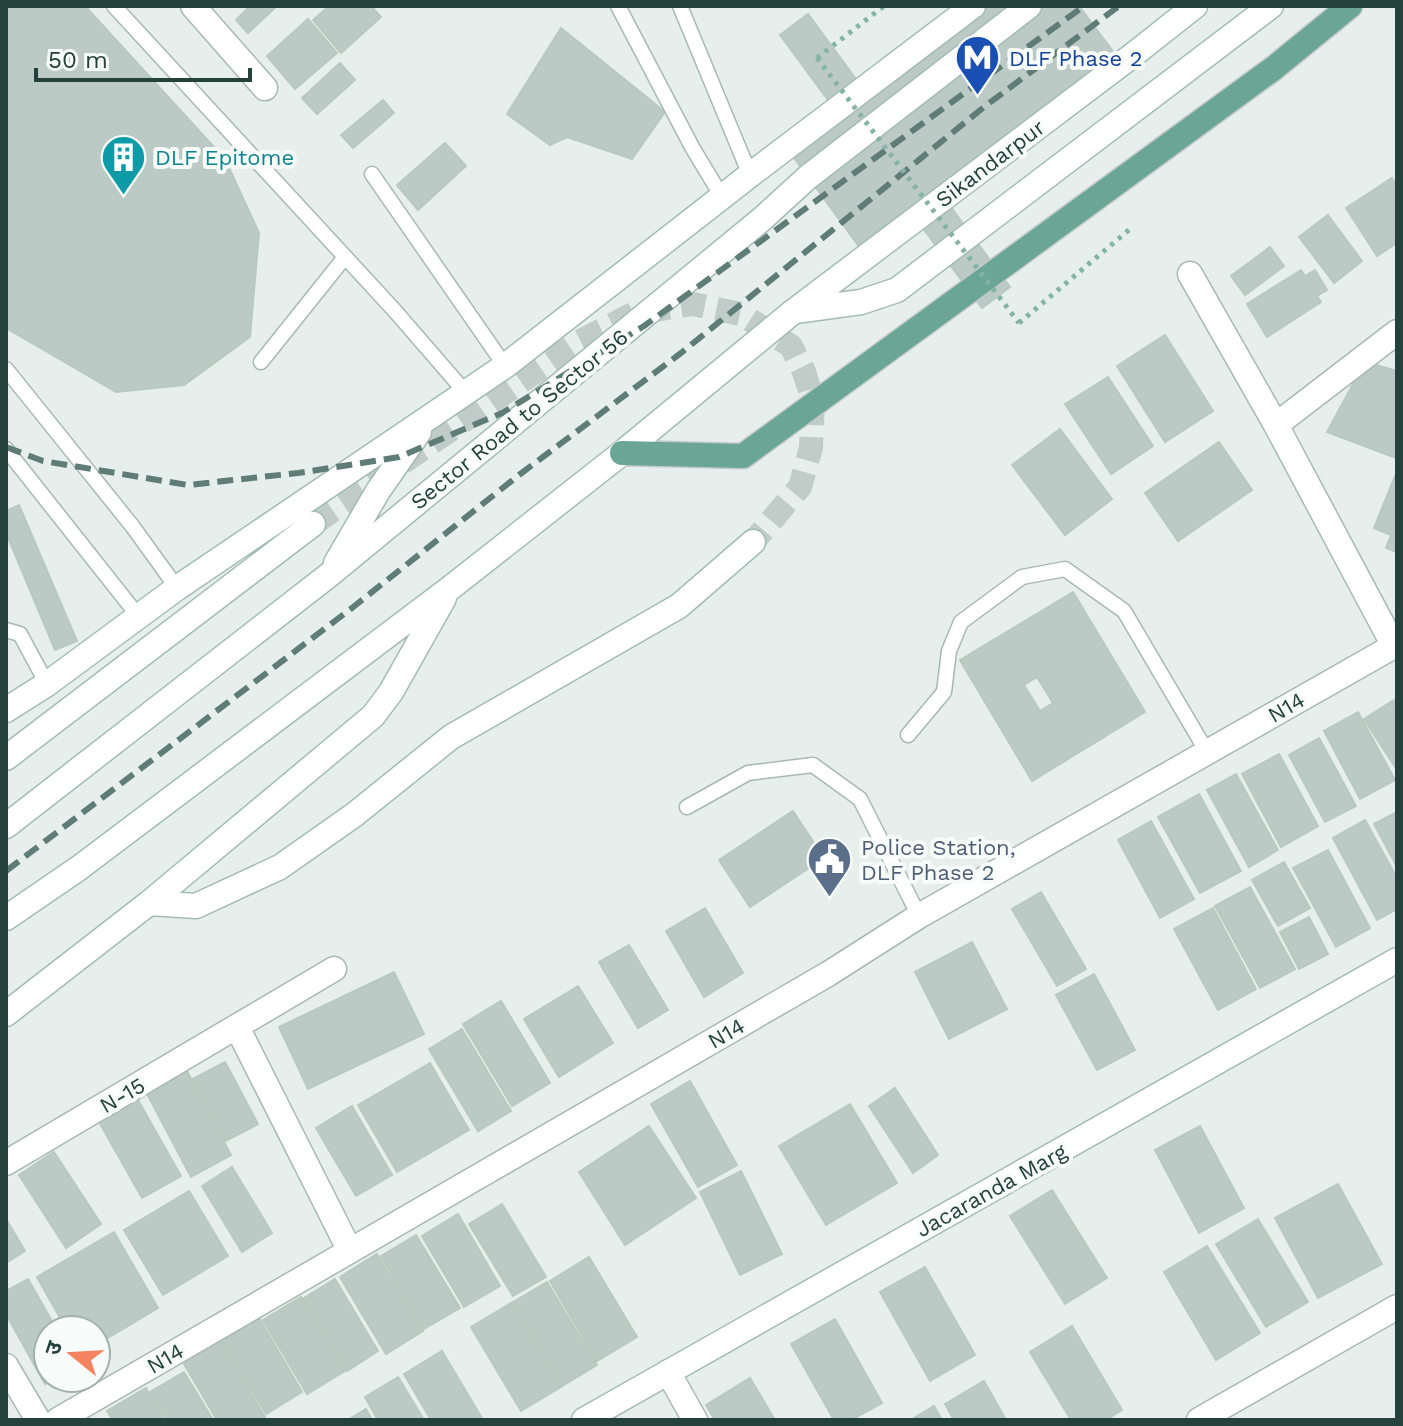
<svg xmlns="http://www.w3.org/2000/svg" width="1403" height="1426" font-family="'Work Sans','Noto Sans Devanagari',sans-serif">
<rect width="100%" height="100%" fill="#e6efeb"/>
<path fill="#bbcac4" stroke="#b8c9c2" stroke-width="2" fill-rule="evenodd" d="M6,6h79l140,153 34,74 -9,104 -66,48 -68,7 -110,-64z
M250,6h27l-29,27 -12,-13z
M329,6h42l10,11 -40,36 -28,-33z
M984,6h95l36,48 -179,133 74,100 -28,21 -74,-100 -50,37 -50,-68 -19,-26 50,-36 -59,-80 28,-21 59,80z
M308,19l29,34 -42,36 -28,-33z
M561,28l104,84 -33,47 -65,-22 -17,8 -43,-31z
M340,63l15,17 -38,34 -15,-16z
M383,100l11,13 -41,35 -12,-13z
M445,143l21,23 -48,44 -21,-25z
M1392,178l5,8v57l-20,13 -31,-48z
M1328,215l34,46 -28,22 -35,-46z
M1270,247l14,19 -39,29 -14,-19z
M1301,270l4,6 10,-6 12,20 -10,6 4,6 -54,35 -20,-33z
M1165,335l48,76 -48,31 -48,-76z
M1365,362l32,9 -1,87 -69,-26z
M1108,377l45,69 -42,28 -46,-70z
M1060,429l52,70 -47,36 -53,-70z
M1219,442l33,48 -74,51 -33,-48z
M1395,476h2v76l-11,-4 5,-13 -17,-7z
M19,505l58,136 -22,9 -49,-117v-22z
M1073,592l72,120 -113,69 -72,-121zM1037,677l16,26 -13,8 -16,-26z
M1397,698v72l-33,-51z
M1358,712l37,68 -35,19 -36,-68z
M1319,738l37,68 -31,16 -36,-67z
M1279,754l39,72 -37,21 -39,-73z
M1236,774l42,76 -29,17 -42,-77z
M1199,794l42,77 -41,22 -42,-76z
M793,811l31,47 -74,49 -31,-47z
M1397,812v55l-23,-43z
M1365,820l32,58v31l-20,11 -44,-82z
M1151,821l43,78 -34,19 -42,-78z
M1328,850l42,78 -34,19 -43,-79z
M1284,862l26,46 -32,18 -26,-46z
M1250,887l45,82 -35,19 -45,-82z
M1041,892l45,77 -29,17 -45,-77z
M705,908l38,65 -39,24 -38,-66z
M1213,908l43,81 -38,21 -44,-81z
M1309,917l19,37 -29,15 -19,-37z
M972,942l35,67 -58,30 -34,-67z
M629,945l39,65 -30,18 -39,-66z
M394,972l30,62 -116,55 -29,-62z
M1094,974l41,76 -38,20 -41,-75z
M578,986l35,57 -54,34 -35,-58z
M501,1001l49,82 -38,23 -49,-82z
M462,1029l49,82 -33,20 -49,-82z
M225,1062l33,62 -32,17 -33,-62z
M430,1063l39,67 -72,42 -39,-67z
M187,1071l44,84 -40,22 -45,-85z
M690,1081l47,84 -39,22 -47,-83z
M895,1088l43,67 -25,18 -44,-67z
M138,1100l43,76 -39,22 -43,-76z
M850,1104l47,79 -71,42 -47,-79z
M352,1106l40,69 -36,21 -40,-68z
M649,1126l47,72 -71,47 -46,-73z
M1200,1126l44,82 -45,25 -44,-83z
M54,1152l47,72 -35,24 -47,-73z
M232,1167l40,66 -30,19 -40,-66z
M741,1171l41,83 -42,21 -40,-83z
M1338,1184l44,80 -64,34 -43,-80z
M1052,1190l55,88 -42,26 -55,-88z
M189,1191l39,65 -65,39 -39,-65z
M502,1204l44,73 -33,19 -44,-72z
M458,1214l42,72 -36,21 -42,-71z
M6,1219l19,32 -19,12z
M1258,1219l50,83 -42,25 -50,-83z
M114,1232l44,76 -62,37v-15h-29l-30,-53z
M416,1235l44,73 -36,21 -43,-73z
M1207,1246l53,87 -44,27 -52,-88z
M377,1254l46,77 -37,23 -46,-77z
M589,1257l48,80 -40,24 -47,-80z
M925,1267l50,88 -45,26 -50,-89z
M28,1279l29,51h-9v48h7l-10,6 -39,-70v-23z
M335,1279l43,72 -31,20 -43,-73z
M547,1282l50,83 -35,21 -49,-84z
M301,1297l44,74 -38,23 -44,-74z
M511,1303l50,84 -40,24 -50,-84z
M259,1318l43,74 -36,22 -44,-74z
M835,1319l47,84 -31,17h-17l-43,-76z
M1072,1326l50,84 -16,10h-35l-41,-68z
M220,1340l46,79 -2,1h-47l-34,-58z
M442,1351l41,69h-52l-27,-46z
M184,1372l29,48h-46l-17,-28z
M398,1377l26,43h-46l-13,-23z
M750,1378l25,42h-60l-9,-15z
M984,1381l22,39h-52l-9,-16z
M146,1388l18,32h-51l-6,-9z
M934,1406l8,14h-31z
M366,1409l6,11h-24z"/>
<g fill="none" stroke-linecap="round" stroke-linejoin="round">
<path stroke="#bfccc8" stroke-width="24" stroke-dasharray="24 12" stroke-linecap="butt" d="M313,524l264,-181 58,-30 58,-9 48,10 50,32 13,26 9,28 -2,48 -11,39 -47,55"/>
<defs>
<path id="lane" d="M114,6l281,305 71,82
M618,6l74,141 30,50
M680,6l70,169
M372,174l133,192
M261,362l84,-105
M6,369l127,158 44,61
M6,449l133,168
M6,630l14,4 27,50
M908,735l36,-43 5,-41 12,-29 61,-45 43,-8 59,42 83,141
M687,807l61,-34 65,-8 47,34 59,117"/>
<path id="street" d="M193,6l72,82
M1190,274l86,151
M1397,332l-121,93 118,221 3,1
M237,1027l113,224
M6,1163l328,-194
M6,1366l32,54
M668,1372l27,48
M58,1420l770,-446 91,-58 475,-270
M1199,1420l198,-113"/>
<path id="secondary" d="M795,311l66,-9 36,-12 374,-284
M336,563l42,-72 41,-59
M6,710l41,-26 130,-96 328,-222 245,-191 223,-169
M6,758l307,-234
M6,826l323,-251 433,-356 46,-42 221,-171
M149,903l47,3 84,-39 74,-52 97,-78 228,-131 74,-64
M6,918l73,-50 370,-279 173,-136 172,-142 339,-256 62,-49
M6,1014l143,-111 224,-187 18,-24 53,-94
M584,1420l813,-460"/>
<path id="primary" d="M622,453l121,3 531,-388 76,-62"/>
</defs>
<use href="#lane" stroke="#a8b8b2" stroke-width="17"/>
<use href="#street" stroke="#a8b8b2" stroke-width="27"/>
<use href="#secondary" stroke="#a4bbb3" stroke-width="27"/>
<use href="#primary" stroke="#c2cac8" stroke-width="27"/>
<path stroke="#86b3a5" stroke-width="5" stroke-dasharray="4 6" stroke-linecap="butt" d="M817,58l67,-52
M1019,323l111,-94"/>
<use href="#lane" stroke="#fff" stroke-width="14"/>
<use href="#street" stroke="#fff" stroke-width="24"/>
<use href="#secondary" stroke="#fff" stroke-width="24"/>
<use href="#primary" stroke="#6aa596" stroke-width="24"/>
<path stroke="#5f7d75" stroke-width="6" stroke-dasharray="16 8" stroke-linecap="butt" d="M6,447l37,14 145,24 110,-12 101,-16 103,-44 142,-87 440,-320
M6,871l346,-263 167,-133 162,-122 303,-246 135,-101"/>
<path stroke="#86b3a5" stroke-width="5" stroke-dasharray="4 6" stroke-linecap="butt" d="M817,58l202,265"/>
</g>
<defs>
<symbol id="metro-pin" viewBox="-11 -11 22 30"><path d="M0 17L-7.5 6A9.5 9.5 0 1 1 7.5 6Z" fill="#1a4fb4" stroke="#f7fbf9"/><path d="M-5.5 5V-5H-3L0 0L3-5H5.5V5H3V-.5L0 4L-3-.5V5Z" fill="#fff"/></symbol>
<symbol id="building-pin" viewBox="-11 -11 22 30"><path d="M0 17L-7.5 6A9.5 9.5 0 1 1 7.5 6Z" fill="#0f9aa8" stroke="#f7fbf9"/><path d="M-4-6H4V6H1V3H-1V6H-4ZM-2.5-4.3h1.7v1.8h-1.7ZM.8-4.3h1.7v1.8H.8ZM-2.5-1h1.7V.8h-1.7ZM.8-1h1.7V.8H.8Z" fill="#fff"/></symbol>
<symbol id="civic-pin" viewBox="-11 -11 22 30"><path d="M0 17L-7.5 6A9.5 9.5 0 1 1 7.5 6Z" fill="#5c6f8a" stroke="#f7fbf9"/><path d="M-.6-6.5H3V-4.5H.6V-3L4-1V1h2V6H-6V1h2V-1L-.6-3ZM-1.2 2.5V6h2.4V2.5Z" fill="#fff"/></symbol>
</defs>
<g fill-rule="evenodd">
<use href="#metro-pin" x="952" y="32" width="51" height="69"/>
<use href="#building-pin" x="98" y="132" width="51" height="69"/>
<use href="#civic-pin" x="804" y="834" width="51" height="69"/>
</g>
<g text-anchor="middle" stroke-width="8" stroke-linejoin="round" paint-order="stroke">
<g font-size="22" fill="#164399" stroke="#f7fbf9" text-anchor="start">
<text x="1009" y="66">DLF Phase 2</text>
</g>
<g font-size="22" fill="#0d838f" stroke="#f7fbf9" text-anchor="start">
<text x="155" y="165">DLF Epitome</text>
</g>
<g font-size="22" fill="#24423a" stroke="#f7fbf9">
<text transform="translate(990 163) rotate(-37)" y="8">Sikandarpur</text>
<text transform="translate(519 419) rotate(-39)" y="8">Sector Road to Sector 56</text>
<text transform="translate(1286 707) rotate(-30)" y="8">N14</text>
<text transform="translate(726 1033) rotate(-30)" y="8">N14</text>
<text transform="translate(122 1095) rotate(-30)" y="8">N-15</text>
<text transform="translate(991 1190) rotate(-29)" y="8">Jacaranda Marg</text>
<text transform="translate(165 1358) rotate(-30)" y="8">N14</text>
</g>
<g font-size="22" fill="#4e5e75" stroke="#f7fbf9" text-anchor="start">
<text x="861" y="855">Police Station,<tspan x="861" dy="25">DLF Phase 2</tspan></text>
</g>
</g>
<rect width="1403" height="1426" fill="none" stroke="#24423a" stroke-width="16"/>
<g transform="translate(72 1354) rotate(288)"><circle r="38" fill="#f7fbf9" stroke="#a3b1ad" stroke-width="2"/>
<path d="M0-6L14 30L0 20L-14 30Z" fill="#f4845f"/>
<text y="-12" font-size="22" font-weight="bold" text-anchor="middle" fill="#24423a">उ</text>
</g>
<path d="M36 68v12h214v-12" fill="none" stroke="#24423a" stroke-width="4"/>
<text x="48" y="68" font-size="24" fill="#24423a" stroke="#f7fbf9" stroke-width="6" paint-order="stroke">50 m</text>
</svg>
